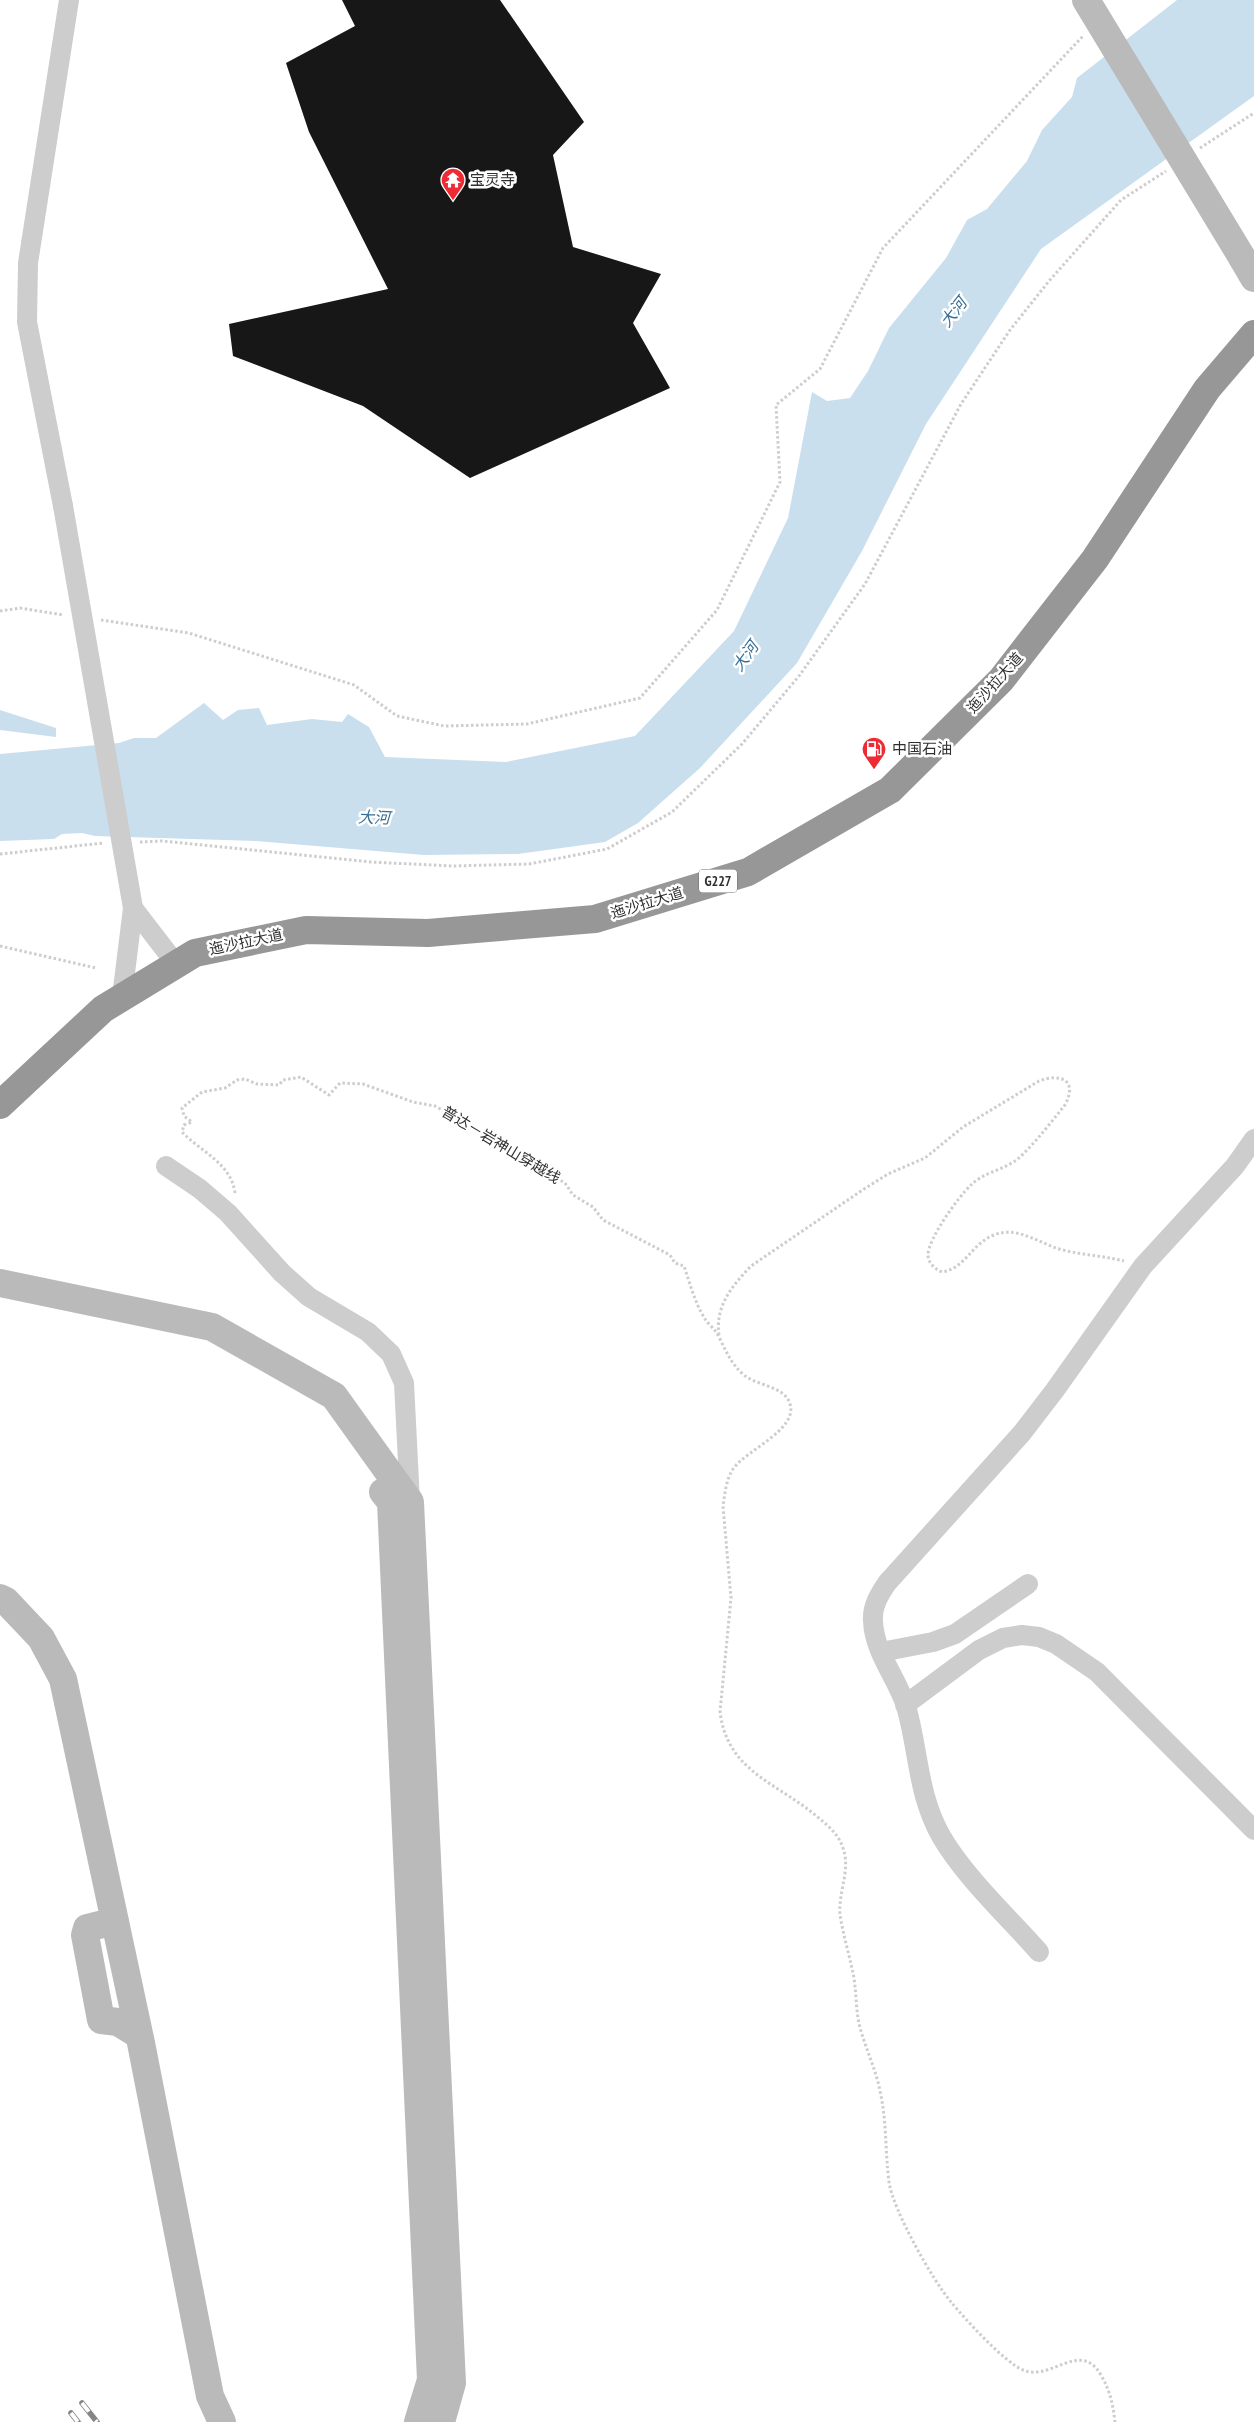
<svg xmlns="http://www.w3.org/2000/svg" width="1254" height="2422" font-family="'PT Sans Narrow','Noto Sans SC',sans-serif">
<rect width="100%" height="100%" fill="#fff"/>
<path fill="#c9dfee" d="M1177,0h77v96l-213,153 -115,175 -64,127 -65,112 -97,105 -62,55 -33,19 -87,12 -94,1 -168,-14 -161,-5 -13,-3 -20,1 -8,5 -54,2v-87l119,-11 15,-5h22l48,-35 19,17 15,-10 21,-2 8,17 45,-6 30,3 6,-8 21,13 16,30 121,5 129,-26 99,-105 54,-113 24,-126 15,9 23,-3 18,-27 21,-43 57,-70 21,-38 20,-11 40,-48 15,-31 30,-33 5,-19z
M0,710l56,18v9l-56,-7z"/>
<path fill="#171717" d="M342,0h158l84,122 -31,33 20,92 88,27 -28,49 37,65 -200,90 -107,-72 -130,-50 -4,-32 159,-35 -79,-157 -23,-69 69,-37z"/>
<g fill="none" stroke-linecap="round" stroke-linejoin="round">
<path stroke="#cdcdcd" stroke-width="3" stroke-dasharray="2.5 2.5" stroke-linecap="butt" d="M1200,148l54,-35
M0,611l20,-3 43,7
M101,620l88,13 165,52 43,31 47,10 83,-2 113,-26 77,-88 63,-128 -4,-77 44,-36 63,-121 200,-212
M140,842l22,-1 209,21 81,4 77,-2 78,-15 65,-37 70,-68 57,-68 66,-92 96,-180 49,-74 39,-49 72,-81 45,-29
M0,854l104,-11
M0,946l96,22
M235,1193c-4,-30 -34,-41 -53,-61l2,-7 8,-3 -8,-6 -2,-8 20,-16 23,-4 12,-8 8,-1 12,5 22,1 4,-5 18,-3 28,18 11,-12 23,1 50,18 22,4 108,61 5,10h7l10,6 8,12 20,12 10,13 67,35 5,8 9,3c6,18 11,37 21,53 4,6 11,11 14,18 7,14 12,27 25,38 13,11 41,11 46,29 8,26 -44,46 -57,65 -7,11 -8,24 -10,37l8,92 -11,114c8,62 60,71 101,108 10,8 18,16 22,28 8,22 -5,44 -3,67 3,19 9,39 13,58 4,19 2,39 8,58 6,21 15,39 19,60 7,31 5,60 9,91 4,28 43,97 62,120 14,17 53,60 72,68 28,12 57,-31 78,5 9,16 12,29 14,47
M719,1335c-4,-29 13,-49 32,-69l113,-77 24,-15 37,-16 38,-31 76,-46c22,-8 39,-1 26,24 -14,17 -28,36 -45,52 -14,13 -35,14 -49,28 -12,11 -44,55 -43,71 1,8 7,13 14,16 23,-3 30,-29 52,-37 24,-10 47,10 69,15 20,5 41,6 61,11"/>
<path stroke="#cdcdcd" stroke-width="20" d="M63,506l-36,-184 1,-59 41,-263
M133,908l43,56
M122,997l11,-89
M166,1166l34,23 28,24 54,60 27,24 59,35 23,22 13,29 6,119
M881,1652l52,-10 22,-8 73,-50
M905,1705l74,-55 24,-12 19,-3 17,2 17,7 41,28 157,158
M1039,1952c-31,-35 -75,-76 -98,-116 -24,-43 -22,-85 -35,-130 -9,-28 -32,-54 -33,-85 -1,-15 6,-26 14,-38l135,-150 33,-43 88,-124 92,-100 19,-27"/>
<path stroke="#bababa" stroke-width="28" d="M1243,259l11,19
M0,1283l212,44 122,69 76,106 42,881 -11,39
M383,1492l8,10 40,878 -13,42
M0,1598l6,3 35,37 22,41 78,364 69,353 12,26
M115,1921l-28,7 -2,7 16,85 17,2 21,13"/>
<path stroke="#979797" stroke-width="28" d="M0,1105l103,-96 92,-56 111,-23 122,3 167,-14 153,-47 142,-82 111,-110 94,-121 112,-170 47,-55"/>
<defs>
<path id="rail" d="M82,2403l15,19
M71,2413l7,9"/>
</defs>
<use href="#rail" stroke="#858585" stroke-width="5.5"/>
<use href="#rail" stroke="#fff" stroke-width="4" stroke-dasharray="11" stroke-linecap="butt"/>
<path stroke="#cdcdcd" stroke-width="20" d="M63,506l70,402"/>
<path stroke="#bababa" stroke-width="28" d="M1086,0l157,259"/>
</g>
<defs>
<symbol id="temple-pin" viewBox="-11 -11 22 30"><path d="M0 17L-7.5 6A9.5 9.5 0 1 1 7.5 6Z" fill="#ee2b34" stroke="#fff"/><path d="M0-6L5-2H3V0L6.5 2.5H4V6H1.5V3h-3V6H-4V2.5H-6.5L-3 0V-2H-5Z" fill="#fff"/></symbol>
<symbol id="fuel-pin" viewBox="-11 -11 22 30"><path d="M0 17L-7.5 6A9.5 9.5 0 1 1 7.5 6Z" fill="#ee2b34" stroke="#fff"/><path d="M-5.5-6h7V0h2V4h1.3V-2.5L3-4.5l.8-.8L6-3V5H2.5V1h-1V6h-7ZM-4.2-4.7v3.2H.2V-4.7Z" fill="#fff"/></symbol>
</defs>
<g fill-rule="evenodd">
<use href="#temple-pin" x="439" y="166" width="28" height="38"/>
<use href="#fuel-pin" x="860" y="735" width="28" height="38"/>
</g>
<g text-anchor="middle" stroke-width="5" stroke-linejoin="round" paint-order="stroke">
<rect fill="#fff" stroke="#6e6e6e" stroke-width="1" x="699" y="869.5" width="38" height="23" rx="4"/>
<g font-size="14" font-weight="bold" fill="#303030">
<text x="718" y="886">G227</text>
</g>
<g font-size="15" fill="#303030" stroke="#fff" text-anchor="start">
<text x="470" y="185">宝灵寺</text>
<text x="892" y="754">中国石油</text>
</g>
<g font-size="15" fill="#303030" stroke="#fff">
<text transform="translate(995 683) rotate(-48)" y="5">迤沙拉大道</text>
<text transform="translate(647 903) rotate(-17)" y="5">迤沙拉大道</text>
<text transform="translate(246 942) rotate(-12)" y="5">迤沙拉大道</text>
<text transform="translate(501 1145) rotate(31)" y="5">普达－岩神山穿越线</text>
</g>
<g font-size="16" font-style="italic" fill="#397097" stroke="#fff">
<text transform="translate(953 312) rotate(-52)" y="6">大河</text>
<text transform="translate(745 656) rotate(-54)" y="6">大河</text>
<text transform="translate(374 817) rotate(2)" y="6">大河</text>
</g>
</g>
</svg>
